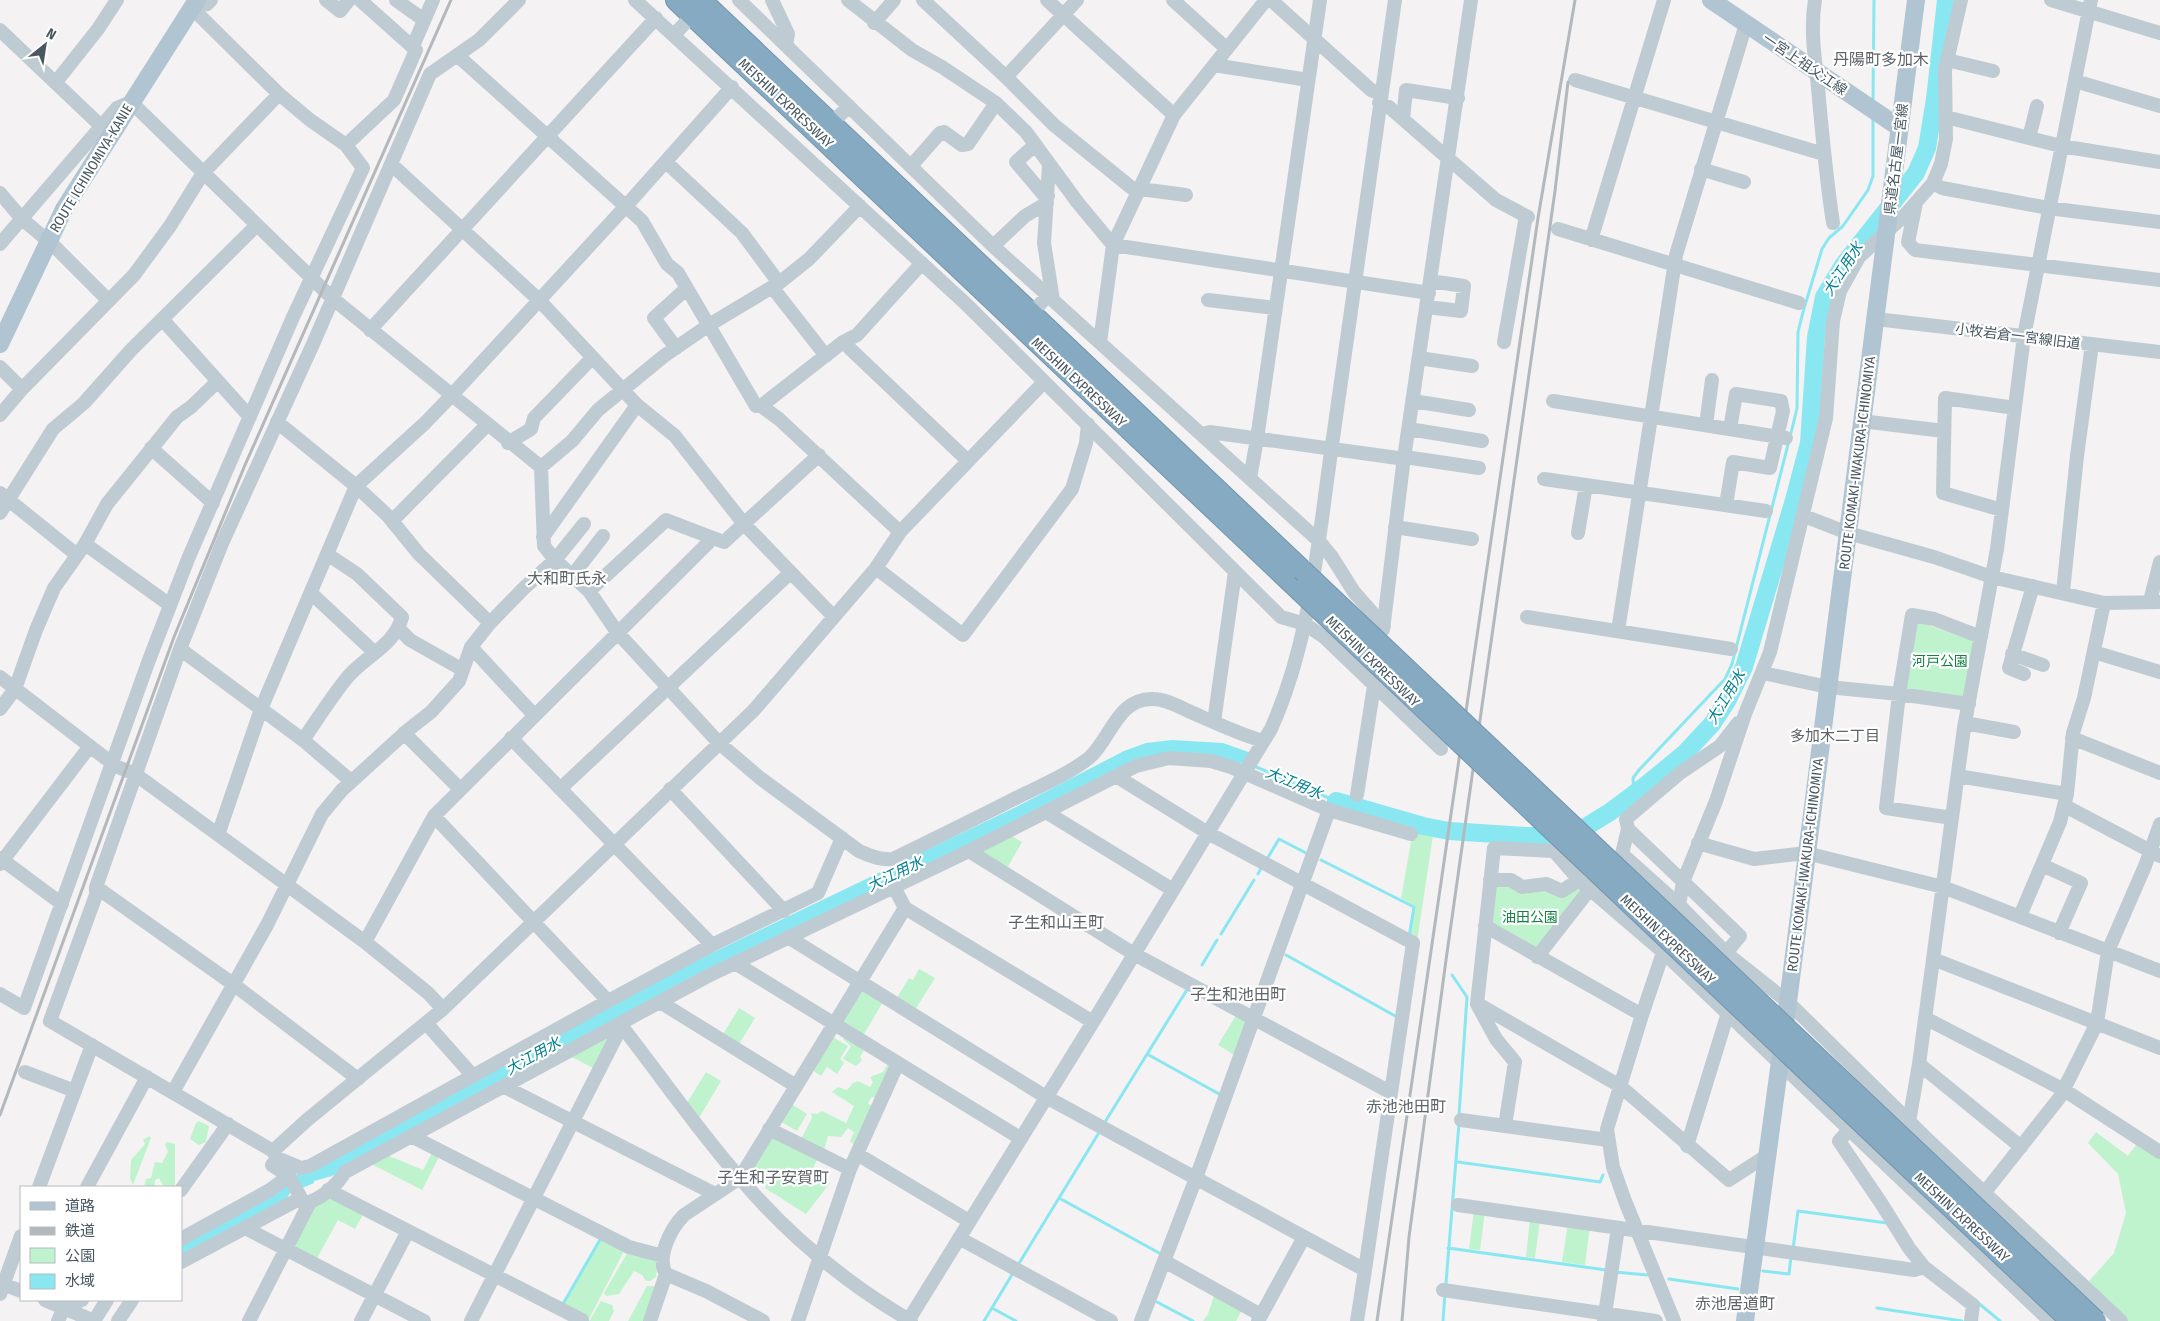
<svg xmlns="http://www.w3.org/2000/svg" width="2160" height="1321" font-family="'Fira Sans Condensed','Noto Sans JP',sans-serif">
<rect width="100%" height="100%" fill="#f4f2f2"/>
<path fill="#bff3cd" d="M1916,621l58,20 -9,56 -60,-7z
M1413,831l20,4 -16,107 -7,-4 5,-32 -14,-8z
M1010,835l12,7 -16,28 -25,-15v-5z
M1494,885l85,1 5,4 -47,60 -48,-27z
M919,969l16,9 -20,32 -19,-11 13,-21 4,2z
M866,989l18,11 -21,36 -20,-12 -1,-5 17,-28z
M739,1008l16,10 -17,28 -16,-10z
M1238,1012l10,8 -12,36 -18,-11z
M609,1034l3,3 -17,32 -25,-13z
M831,1036l17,10 -8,13 4,4 -7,11 -10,-7 -6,9 -10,-7z
M844,1036l20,14 -4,7 2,3 -6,6 -13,-7 8,-13 -8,-7z
M886,1062h2l3,6 -15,30 -4,-1 -4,6 5,4 -18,38 -5,-4 4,-9 -6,-4 -7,9 -13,-1 -4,14 -23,-11 11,-21 -1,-5 6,1 5,-3 24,12 8,-17 -22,-14 6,-5 9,3 6,-7 5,-2 12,6 3,-5 -3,-5 13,-5 4,-7z
M706,1072l15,9 -22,37 -12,-15z
M790,1103l17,11 -10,17 -17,-10z
M199,1121l10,5 -3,16 -7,3 -9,-6 6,-16z
M2096,1132l32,24 10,-14 22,14v165h-34l-37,-40 25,-28 12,-40 -8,-39 -30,-31z
M149,1136l2,2 -18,47 -3,-7 1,-18 14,-16 -2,-4z
M774,1137l44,21 -7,14 19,11 -24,31 -41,-26 3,-6 -17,-11 17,-33z
M167,1142l8,2v42l-11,1 -5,-9 -4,2 -1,7h-10l2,-8 5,-1 4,-16 7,1 6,-11 -3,-8z
M433,1151l7,4 -18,35 -51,-26 16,-9 36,15z
M329,1194l35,19 -9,16 -17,-9 -22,40 -21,-11 -1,-5 22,-42z
M1474,1210l11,1 -5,39 -11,-1z
M1530,1218l10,1 -5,39 -9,-1z
M1568,1223l22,3 -5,39 -23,-3z
M602,1237l23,12 -36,70 -25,-14z
M629,1250l29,12 -2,15 -6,4h-4l-4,-6 -8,-4 -15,23 -13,2 -2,-3z
M647,1286h12l-12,35h-19z
M1215,1293l28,15 -7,13h-33l5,-7z
M601,1301l11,4 2,6 -5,10h-23l4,-1z"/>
<path fill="#89e7f2" d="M1172,740l51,3 34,12 -7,13 -10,-5 -5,2 -67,-10 -464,218 -372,203 -18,5v2l-24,10 -5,9 -104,54v-14l111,-65 399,-214 325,-156 108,-56 22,-8z"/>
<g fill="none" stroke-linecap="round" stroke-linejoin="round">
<path stroke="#89e7f2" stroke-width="3" d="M1873,102l1,-102
M1254,766l82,35
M1634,794l-1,-16 6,-8 86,-91 7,-15 61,-239 4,-17 1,-76 5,-20 19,-63 7,-11 14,-12 25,-36 5,-14v-58
M1267,859l12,-20 29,15
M1321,860l93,47 -5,30
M1258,874l3,-6
M1221,934l33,-54
M1286,955l111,62
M1202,965l15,-25
M1452,975l15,22 -8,118
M1147,1054l74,41
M1105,1122l83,-134
M1458,1162l142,20 3,-7
M1059,1198l102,56
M1448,1248l158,22
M1793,1249l5,-38 89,12
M1018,1265l82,-134
M1763,1271l26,3 2,-17
M1615,1272l32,3
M1669,1279l69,10
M1446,1283l13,-160
M1157,1302l36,19
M1977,1302l23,19
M563,1304l38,-66
M992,1308l24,13
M1877,1308l85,13
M984,1321l29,-48
M1443,1321l2,-28"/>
<path stroke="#89e7f2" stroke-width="18" d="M1336,801l87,25 26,5 78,5h44l39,-24 36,-27 39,-32 27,-29 15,-23 17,-34 50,-167 15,-57 7,-106 8,-40 20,-33 72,-91 11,-25 8,-49 11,-99"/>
<defs>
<path id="highway" d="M676,0l623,590
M701,0l601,570"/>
</defs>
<use href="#highway" stroke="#7295af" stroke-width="22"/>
<path stroke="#bfcbd2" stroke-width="14" d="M326,0l14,11 9,-11
M396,0l28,20
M635,0l330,303 316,314 24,7 19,13 117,112
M739,0l254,246 326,295 13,16 22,35 30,34
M772,0l16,34 -2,11
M848,0l64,50 30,17 54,36 30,29 52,71 35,42 316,48
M923,0l83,77 48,48 84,68
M1047,0l127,115
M1173,0l54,49
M1271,0l100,90 10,4
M1815,0c-5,30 0,58 3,88 4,45 8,90 15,135
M2051,0l109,33
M874,23l20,-23
M0,30l101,96
M674,35l12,-13
M413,46l20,-46
M458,56l184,165 25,43 11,9 78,133h5l18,13 121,113
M1947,60l46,11
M1214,65l94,15
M1006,77l71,-77
M1575,80l249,74
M2075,81l85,25
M56,82l42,-53 19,-29
M1379,103l10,4 107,93 32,17
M839,116l10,-10
M1946,117l115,29 99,16
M1403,119l3,-29 52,8
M2029,138l8,-32
M346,145l48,-45 22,-50 -56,-50
M1035,145l-19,17 27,32 5,2
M666,162l76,71 37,50
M391,164l148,136 98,105 38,31 69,88 90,93
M1049,165l-5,78 9,57
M911,166l29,-33 4,-1 18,13 6,-1 28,-41
M1701,169l43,13
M1933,183l9,5 106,20 112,14
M1140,189l46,6
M0,193l22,26 31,26 55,55
M1916,203l-8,39 7,8 245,30
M1558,229l241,74
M1591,240l73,-240
M0,244l117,-136 14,-6 201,196 209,169
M993,246l32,-30 22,-13
M772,287l54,69
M1208,300l67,8
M1039,305l9,-9
M1427,307l34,4 3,-25 -34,-5
M162,319l88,98
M1876,319l284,33
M370,330l286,-312
M843,342l124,118
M1100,342l13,-97 61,-130 92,-115
M1504,342l22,-126
M676,348l-22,-30 33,-30
M1419,358l53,8
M0,367l22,22
M1413,401l56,9
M1553,401l233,37
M761,406l82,-64 14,-7 65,-72
M0,415l22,-26 112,-114 36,-49 33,-53 76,-79
M1861,421l83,10
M1706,425l6,-45
M1409,429l73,12
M1202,434l8,-2 195,27
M508,443l23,-14 3,-11 58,-60
M151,448l62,55
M1405,457l74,11
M1250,478l7,-39 63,-439
M1544,479l222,32
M0,493l77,62
M1726,505l7,-43 37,6 13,-57 -2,-10 -45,-7 -6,35
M2002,510l-59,-17 2,-95 70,10
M0,513l53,-84 31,-26 47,-53 126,-125
M1804,516l44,17 86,24 58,20 112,26 56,-1
M392,521l95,-96
M584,524l-29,36 34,31 28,41 102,111 41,35 99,73c12,5 20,9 34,8 41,-20 82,-40 123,-61 24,-12 51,-23 73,-40 22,-19 28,-60 64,-59 14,0 28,9 40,14 23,10 46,21 70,28
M1395,527l77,12
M1578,533l8,-48
M543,537l94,-132
M85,544l85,61
M876,568l87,67 109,-146 14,-46 2,-19
M572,576l31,-40
M589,591l77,-71 47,18
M2063,592l14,-136 15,-112
M311,593l63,59
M2150,601l10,-39
M1527,617l204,32
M490,623l34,-35 31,-28 -11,-14 -3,-79 31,-26 26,-31 66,-54 45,-31 70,-42 30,-24 51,-53
M399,629l11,11 53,30
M1383,630l20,-165 68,-465
M1618,631l58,-376 70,-231
M471,647l63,68
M180,649l123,91 48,41
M2094,652l66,20
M2012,654l31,11
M1763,673l65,14 71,7 70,10
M2024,674l-15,-6 24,-82
M0,677l113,87
M0,709l15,-20 21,-59 18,-42 31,-44 22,-40 70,-87 14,-10 27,-26
M1214,722l21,-150
M1965,723l49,9
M404,733l56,56
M511,738l201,207
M2072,738l88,35
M303,740c14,-20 27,-41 43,-61 17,-22 49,-33 56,-62l-45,-43 -30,-20
M113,765l22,9 230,168 63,51 15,16
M1116,776l92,57 205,110 -48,327
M1958,776l109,18
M560,789l230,-216
M670,789l114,122
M1357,795l18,-116
M2065,806l95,50
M1046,812l127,78
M434,816l174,185
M1952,818l-66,-10 13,-114 13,-79 22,4 47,18
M1628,829l-6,25 57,51 47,48 62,49 137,135 196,184
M218,835l43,-126 95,-223 69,-63 26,-27 175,-190 106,-119
M1698,843l56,16 52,-6 137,34 217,84
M969,851l165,103 256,138
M0,858l62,46
M0,864l90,-118
M2042,865l39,18 -22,50
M1490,880h21l11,7 24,-3 16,7 17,-11
M96,887l137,97 125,95
M894,887l11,21 188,114
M2020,916l40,-94 7,-28 6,-61 11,-35 20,-95
M1485,926l157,89
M788,937l258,160 319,173 -8,51
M365,942l69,-126 279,-278 11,4 95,-87
M1726,953l14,-17 -112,-107 -2,-10 54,-46 40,-27 18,-23
M1537,957l53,-68
M1933,959l227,89
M735,963l285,175
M0,994l24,14 125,-348 39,-101 105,-242 70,-149 -17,-23 -36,-25 -31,-26 -79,-78 -6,-11 10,-3 3,2 4,-4
M660,1002l136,84
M1478,1004l142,82 109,94 37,-24
M1925,1018l139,72 96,62
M426,1023l47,53
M1919,1064l102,83
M25,1072l50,19
M505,1087l210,107
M173,1092l94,-167 55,-111 20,-24 66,-60 23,-18 28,-31 12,-34 19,-24 -71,-69 -31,-38 -32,-30 -79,-64
M1461,1120l44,6
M1909,1122l10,-58 45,-336 33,-179 27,-213 67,-336
M769,1129l81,40
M1848,1131l-9,10 42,62 28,45 15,19 49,38 -2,16
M411,1136l218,111 34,9
M1608,1140l-103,-14 10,-64 -19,-23 -19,-35 17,-156 60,3 25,29 84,72 387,369
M1687,1146l40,-130
M273,1151l34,-31 136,-111 311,-299 122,-142 24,-36 144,-150
M857,1154l112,67
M277,1158l24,10 9,-2 298,-165 104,-56 106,-52 24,-55
M39,1187l53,-142
M87,1187l60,-110
M181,1190l47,-66
M328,1190l254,130
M1985,1192l75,-95 37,-74 11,-72 37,-85 15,-42
M301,1198l-12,-22 -17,-11 5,-7 -4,-7 -223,-130 46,-126v-8l84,-238 43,-108 90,-197 117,-270 49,-34 40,-40
M1458,1205l456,65 10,-3
M245,1228l179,93
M959,1238l152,83
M181,1239l89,-49 19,-14
M1164,1261l97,54
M181,1262l120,-64 2,5c16,-1 34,-18 42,-31l361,-195 263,-126 167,-85 33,-8 42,3 20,6 98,43 82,24
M0,1283l21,8
M1443,1290l213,31
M0,1294l21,-58
M45,1300l49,21
M58,1321l6,-14 18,-7
M94,1321l13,-21
M118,1321l14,-21
M249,1321l61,-119
M361,1321l47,-90
M471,1321l145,-284 4,-13c40,51 77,105 119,153 48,57 108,107 172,144
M650,1321l16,-47
M763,1321l-57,-30 -40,-17c-10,-17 5,-46 18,-59l56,-37 165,-270
M798,1321l52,-152 48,-106
M908,1321l185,-299 178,-293c40,-89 47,-188 61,-284 22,-148 41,-297 63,-445
M1141,1321l55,-143 133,-368
M1258,1321l46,-84
M1604,1321l14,-93
M1674,1321l-49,-120 -12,-34 -6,-38 35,-114 37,-110 4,-23 33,-81 29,-87 25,-62 56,-234 7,-97 7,-30 19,-34 45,-41 29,-33 8,-19 5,-25 -1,-69 16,-70"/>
<path stroke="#b0c4d2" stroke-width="18" d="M1711,0l189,128
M0,344l64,-135 133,-209
M1745,1321l43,-319 128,-1002"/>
<use href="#highway" stroke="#87aac3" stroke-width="20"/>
<path stroke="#b3b8bc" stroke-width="3" d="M0,1115l174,-478 71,-172 206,-465
M1377,1321l161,-1103 37,-218
M1402,1321l7,-84 37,-277 109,-769 13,-109"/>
<defs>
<path id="highway-bridge" d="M1302,570l794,751
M1299,590l772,731"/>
</defs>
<use href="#highway-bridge" stroke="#7295af" stroke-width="22" stroke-linecap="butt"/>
<use href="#highway-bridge" stroke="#87aac3" stroke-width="20"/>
</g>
<g text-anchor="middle" stroke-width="4.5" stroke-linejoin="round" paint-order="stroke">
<g font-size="14" fill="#485761" stroke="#fff">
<text transform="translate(1805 64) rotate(34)" y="5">一宮上祖父江線</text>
<text transform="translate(786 103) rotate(43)" y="5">MEISHIN EXPRESSWAY</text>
<text transform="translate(1896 159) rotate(-83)" y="5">県道名古屋一宮線</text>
<text transform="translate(91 168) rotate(-59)" y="5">ROUTE ICHINOMIYA-KANIE</text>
<text transform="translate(2018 336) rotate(7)" y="5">小牧岩倉一宮線旧道</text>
<text transform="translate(1079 382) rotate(43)" y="5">MEISHIN EXPRESSWAY</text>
<text transform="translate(1857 463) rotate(-83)" y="5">ROUTE KOMAKI-IWAKURA-ICHINOMIYA</text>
<text transform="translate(1373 661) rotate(44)" y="5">MEISHIN EXPRESSWAY</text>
<text transform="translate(1805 865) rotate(-83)" y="5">ROUTE KOMAKI-IWAKURA-ICHINOMIYA</text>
<text transform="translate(1668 939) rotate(43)" y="5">MEISHIN EXPRESSWAY</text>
<text transform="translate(1962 1217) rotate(43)" y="5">MEISHIN EXPRESSWAY</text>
</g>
<g font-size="14" fill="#11833f" stroke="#fff">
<text x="1940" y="666">河戸公園</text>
<text x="1530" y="922">油田公園</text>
</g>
<g font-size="15" font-style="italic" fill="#06808f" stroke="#fff">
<text transform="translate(1843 269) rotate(-57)" y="5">大江用水</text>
<text transform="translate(1726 697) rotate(-59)" y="5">大江用水</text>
<text transform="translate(1294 783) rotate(23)" y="5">大江用水</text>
<text transform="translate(895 874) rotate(-26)" y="5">大江用水</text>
<text transform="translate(533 1056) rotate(-29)" y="5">大江用水</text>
</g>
<g font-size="15" fill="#5d6367" stroke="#fff">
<text x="1835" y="741">多加木二丁目</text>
</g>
<g font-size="16" fill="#5d6367" stroke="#fff">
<text x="1881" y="65">丹陽町多加木</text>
<text x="567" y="584">大和町氏永</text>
<text x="1056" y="928">子生和山王町</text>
<text x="1238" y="1000">子生和池田町</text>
<text x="1406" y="1112">赤池池田町</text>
<text x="773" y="1183">子生和子安賀町</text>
<text x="1735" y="1309">赤池居道町</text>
</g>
</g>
<rect x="20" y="1186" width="162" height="115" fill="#ffffff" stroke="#b6bcc0"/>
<rect x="30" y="1202" width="25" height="8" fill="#b0c4d2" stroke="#b6bcc0"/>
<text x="65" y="1211" font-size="15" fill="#485761">道路</text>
<rect x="30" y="1227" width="25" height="8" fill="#b3b8bc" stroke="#b6bcc0"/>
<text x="65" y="1236" font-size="15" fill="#485761">鉄道</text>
<rect x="30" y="1248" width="25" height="15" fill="#bff3cd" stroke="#b6bcc0"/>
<text x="65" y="1261" font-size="15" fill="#485761">公園</text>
<rect x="30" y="1274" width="25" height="15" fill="#89e7f2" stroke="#b6bcc0"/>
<text x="65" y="1286" font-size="15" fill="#485761">水域</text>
<g transform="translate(45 45) rotate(30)" stroke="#ffffff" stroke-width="4" paint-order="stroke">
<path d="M0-4L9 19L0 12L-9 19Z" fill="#485761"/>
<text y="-8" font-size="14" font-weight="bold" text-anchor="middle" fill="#485761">N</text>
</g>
</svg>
